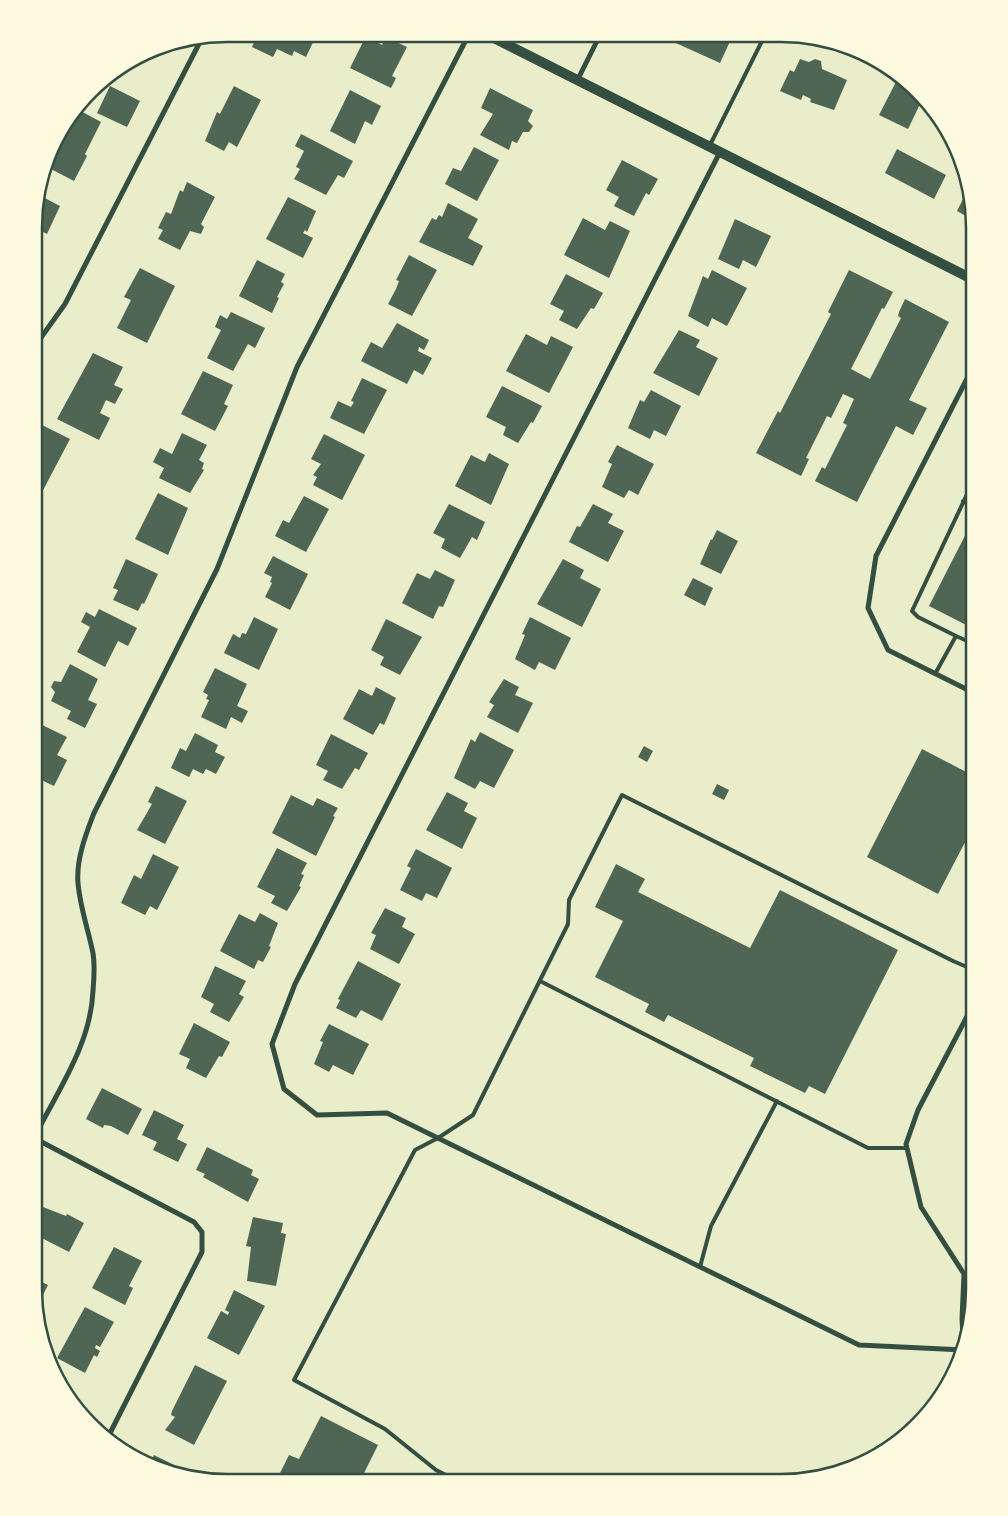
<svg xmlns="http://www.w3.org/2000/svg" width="1008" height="1516" font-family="Inter,sans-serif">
<rect width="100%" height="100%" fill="#e9edc9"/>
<path fill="#4f6655" d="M258,34h59l-11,23 -12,-6 -2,5 -15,-7 -4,8 -21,-10z
M669,35h64l-13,28 -53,-24z
M366,36l16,9 4,-8 21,10 -15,29 4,2 -5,10 -41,-20z
M800,59l9,3 6,-3 6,2 1,8 25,11 -13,30 -24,-8 1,-3 -8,-4 -2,5 -21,-9 10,-21 4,2z
M898,78l10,5 15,15 -15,31 -29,-14z
M110,86l30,15 -13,26 -30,-14z
M234,86l27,14 -24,47 -8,-5 -5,9 -19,-10 12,-29 3,2z
M490,88l43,22 -5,11 5,5 -4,6h-6l-6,11 -5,-2 -3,9 -29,-15 13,-21 -12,-6z
M350,90l31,16 -9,19 -7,-4 -10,23 -25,-13z
M77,109l24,13 -16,32 2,2 -13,25 -27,-14 12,-35z
M301,134l52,27 -9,17 -6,-3 -12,20 -32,-16 6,-10 -4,-2 8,-16 -9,-5z
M474,147l25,13 -22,41 -32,-17 8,-16 8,3z
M897,149l49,26 -12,24 -49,-26z
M622,160l36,19 -9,16 -3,-2 -12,23 -20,-10 5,-9 -13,-7z
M187,182l28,15 -14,27 3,3 -3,7 -11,-3 -10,19 -22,-11 5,-9 -5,-2 8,-16 5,2 9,-24 3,2z
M967,191l6,29 -16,-9z
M41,196l19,10 -13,28 -4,-2 -8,13v-39z
M288,197l28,14 -9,21 -2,-2 -2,3 10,5 -10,20 -37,-19z
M448,203l30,16 -10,19 15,8 -10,20 -54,-24 13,-24 4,2 3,-5 3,2z
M583,218l22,12 5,-9 20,10 -21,47 -45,-23z
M735,219l36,17 -15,31 -13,-7 -4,9 -21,-10z
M409,255l28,15 -25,46 -24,-12 8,-15 3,-8 -3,-1z
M257,260l28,14 -4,8 3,2 -7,13 2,1 -7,15 -33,-17z
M140,268l35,18 -28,57 -30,-15 14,-28 -7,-3z
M712,270l35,18 -20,38 -15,-8 -4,9 -20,-11 15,-40 5,3z
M849,270l44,22 -9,17 -2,-1 -31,61 19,10 31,-61 -3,-2 1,-4 6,-13 44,23 -40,78 18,8 -14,27 -17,-9 -39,76 -42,-21 7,-14 3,2 22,-44 -4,-2 11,-24 -11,-5 -12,24 -4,-2 -21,42 3,1 -8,17 -45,-23 22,-42 2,2 51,-99 -3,-2z
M566,274l37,19 -9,16 -3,-1 -14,21 -18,-9 5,-9 -14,-7z
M231,312l34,16 -10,20 -7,-4 -15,27 -26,-13 14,-28 -6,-3 5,-12 7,4z
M397,323l32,17 -5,10 -5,-3 -1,4 14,7 -9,17 -9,-5 -7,14 -46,-23 10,-19 11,6z
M679,330l21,10 -4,7 22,11 -19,38 -46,-23z
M526,334l21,11 4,-9 22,11 -24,46 -43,-22z
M93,353l30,14 -9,18 9,4 -8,15 -9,-4 -6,13 10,5 -11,22 -42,-21z
M203,371l30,14 -9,19 4,2 -13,25 -34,-17z
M362,378l25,12 -23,44 -34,-16 8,-17 13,6 3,-5 -3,-1z
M502,386l40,20 -9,17 -2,-1 -13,21 -15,-8 3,-8 -20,-10z
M651,390l30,16 -15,30 -12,-6 -4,9 -22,-11 12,-28 4,2z
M36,422l34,17 -30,57 -5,-3z
M182,433l25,12 -8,15 5,3 -2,6 2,1 -14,23 -31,-15 5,-10 -11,-6 7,-14 12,6z
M324,434l41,21 -23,45 -29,-15 4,-8 -4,-2 8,-11 -10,-5z
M617,445l37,19 -16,31 -9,-5 -5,8 -22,-11 10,-23 -4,-2z
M489,453l20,11 -18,41 -36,-19 16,-31 14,7z
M158,493l30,15 -20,47 -33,-16z
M304,496l25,13 -23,43 -31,-16 8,-16 6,3z
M449,504l36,18 -8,18 -5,-3 -12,21 -19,-10 4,-9 -12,-6z
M593,504l20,10 -5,9 16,8 -16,31 -39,-20 8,-16 3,1z
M974,518v111l-45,-23z
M717,530l21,11 -17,33 -21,-10 11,-25 1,1z
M273,556l35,18 -18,36 -25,-13 7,-14 -2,-1 2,-5 -8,-4z
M126,559l32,15 -14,30 -2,-1 -4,8 -25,-11 5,-10 -5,-2z
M563,559l21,11 -4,8 21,11 -19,38 -45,-23z
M435,570l20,10 -12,27 -4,-1 -6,13 -31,-16 15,-30 13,6z
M693,578l20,10 -8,18 -21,-11z
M99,609l38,19 -9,18 -10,-5 -13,26 -28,-15 13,-25 -9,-5 5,-10 9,5z
M254,617l24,12 -19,41 -35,-17 9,-19 7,4 2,-5 4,1z
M530,617l41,21 -16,32 -16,-8 -4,8 -20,-11 10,-24 -3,-1z
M386,619l36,18 -22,38 -20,-10 4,-8 -13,-7z
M70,664l28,15 -10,21 9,4 -12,24 -18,-9 4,-8 -20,-10 4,-9 -4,-5 3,-6 7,1z
M215,668l32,16 -10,22 11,5 -6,12 -11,-6 -5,12 -25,-12 8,-17 -3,-1 2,-4 -5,-3z
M504,679l15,8 -4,8 18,8 -15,30 -31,-16 7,-12 -5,-3z
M376,687l20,11 -12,27 -4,-2 -7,12 -30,-16 16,-30 13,7z
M40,724l27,13 -10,18 10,5 -13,26 -19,-9 4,-7 -4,-3v-33z
M480,732l34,18 -20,38 -14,-7 -5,8 -21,-11 17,-39 4,3z
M195,733l23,12 -3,7 10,5 -9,17 -10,-5 -3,5 -10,-5 -4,8 -18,-9 9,-20 6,3z
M331,734l37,19 -9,17 -4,-2 -13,21 -19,-9 5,-9 -12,-6z
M644,746l9,5 -6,11 -9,-5z
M922,749l52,27v49l-36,69 -71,-37z
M717,784l12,6 -5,10 -12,-6z
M156,786l31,15 -22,43 -28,-14 15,-26 -4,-2z
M35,792l7,4 -5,11 -2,-1z
M447,792l21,11 -4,8 13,7 -15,31 -36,-19z
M291,795l22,11 4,-8 21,10 -5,8 2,1 -19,39 -44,-23z
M277,848l30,15 -6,11 3,1 -5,11 2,1 -14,24 -16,-8 4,-7 -18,-9z
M416,849l36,19 -15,30 -11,-5 -4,8 -22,-11 11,-22 -4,-2z
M153,854l26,13 -22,43 -7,-4 -5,9 -24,-12 13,-28 7,4z
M616,864l29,15 -7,13 112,56 30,-58 118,60 -73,144 -16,-8 -4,7 -55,-27 4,-8 -86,-43 -4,7 -19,-10 4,-8 -54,-27 28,-56 -28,-14z
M385,908l21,10 -4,9 13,7 -16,30 -29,-15 6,-14 -5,-2z
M260,913l18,10 -9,23 2,1 -8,15 -5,-2 -4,9 -34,-18 19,-37 16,8z
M358,961l43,23 -19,37 -21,-11 -5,8 -20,-10 4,-8 -2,-1z
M215,966l31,15 -7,13 5,3 -15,25 -19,-10 4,-8 -13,-7z
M34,1001l9,5 -9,17z
M194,1023l36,19 -8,15 -3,-1 -13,22 -20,-10 4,-9 -11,-5z
M329,1024l40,20 -16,31 -20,-10 -4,7 -15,-8 9,-22 -3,-1z
M102,1088l40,21 -14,26 -17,-9 -7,-1 -1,3 -17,-9z
M154,1110l30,15 -7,14 10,5 -9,18 -25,-12 4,-8 -15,-7z
M207,1147l46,23 -2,5 8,4 -11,23 -45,-25 2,-3 -9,-4z
M43,1207l23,9 1,-2 17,9 -15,29 -35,-18v-10z
M253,1217l30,6 -2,10 5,1 -10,52 -29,-5 4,-34 -5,-1z
M114,1247l28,14 -13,25 4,2 -8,17 -33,-17z
M34,1278l14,7 -11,22 -3,-18z
M234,1290l31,16 -26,49 -32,-17 14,-27 7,4 1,-3 -4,-2z
M85,1307l29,15 -14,25 -4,-2 -1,3 5,3 -3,6 -3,-2 -9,18 -28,-15z
M195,1365l32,16 -33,64 -29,-15 10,-13 -4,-2 1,-4z
M321,1416l57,29 -18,36h-84l13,-26 10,4z
M154,1455l26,13 -3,6 -28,-9z"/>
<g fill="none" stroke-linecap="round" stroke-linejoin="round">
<path stroke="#344e41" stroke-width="4" d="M710,145l55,-110
M963,501l11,6
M956,636l18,8
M935,674l21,-38 -38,-19 -6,-6 57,-121
M540,981l328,167h39
M700,1267l11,-41 66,-125
M458,1481l-22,-11 -51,-41 -91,-49 121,-230 23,-12 35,-23 95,-191 1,-24 53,-105 331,166 21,9"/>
<path stroke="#344e41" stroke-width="5" d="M578,79l22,-44
M720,152l-425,832 -23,60 12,45 33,26 70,-2 472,232 105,5
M35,346l30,-42 137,-266
M974,693l-86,-43 -20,-42 8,-52 98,-191
M34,1138c23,-46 57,-94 59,-147 1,-12 2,-26 0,-38 -5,-24 -13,-46 -15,-70 -2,-24 8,-49 16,-70l123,-244 80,-202 172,-333
M34,1138l160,84 8,10v20l-95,187
M964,1350l-2,-31 2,-45 -43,-67 -15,-63 12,-34 56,-107"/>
<path stroke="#344e41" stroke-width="10" d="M488,35l486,245"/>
</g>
<path d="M0 0H1008V1516H0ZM227 42H781A185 185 0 0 1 966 227V1289A185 185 0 0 1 781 1474H227A185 185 0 0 1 42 1289V227A185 185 0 0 1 227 42Z" fill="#fefae0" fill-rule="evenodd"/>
<path fill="none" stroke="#344e41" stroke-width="2.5" d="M227 42H781A185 185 0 0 1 966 227V1289A185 185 0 0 1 781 1474H227A185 185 0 0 1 42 1289V227A185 185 0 0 1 227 42Z"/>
</svg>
